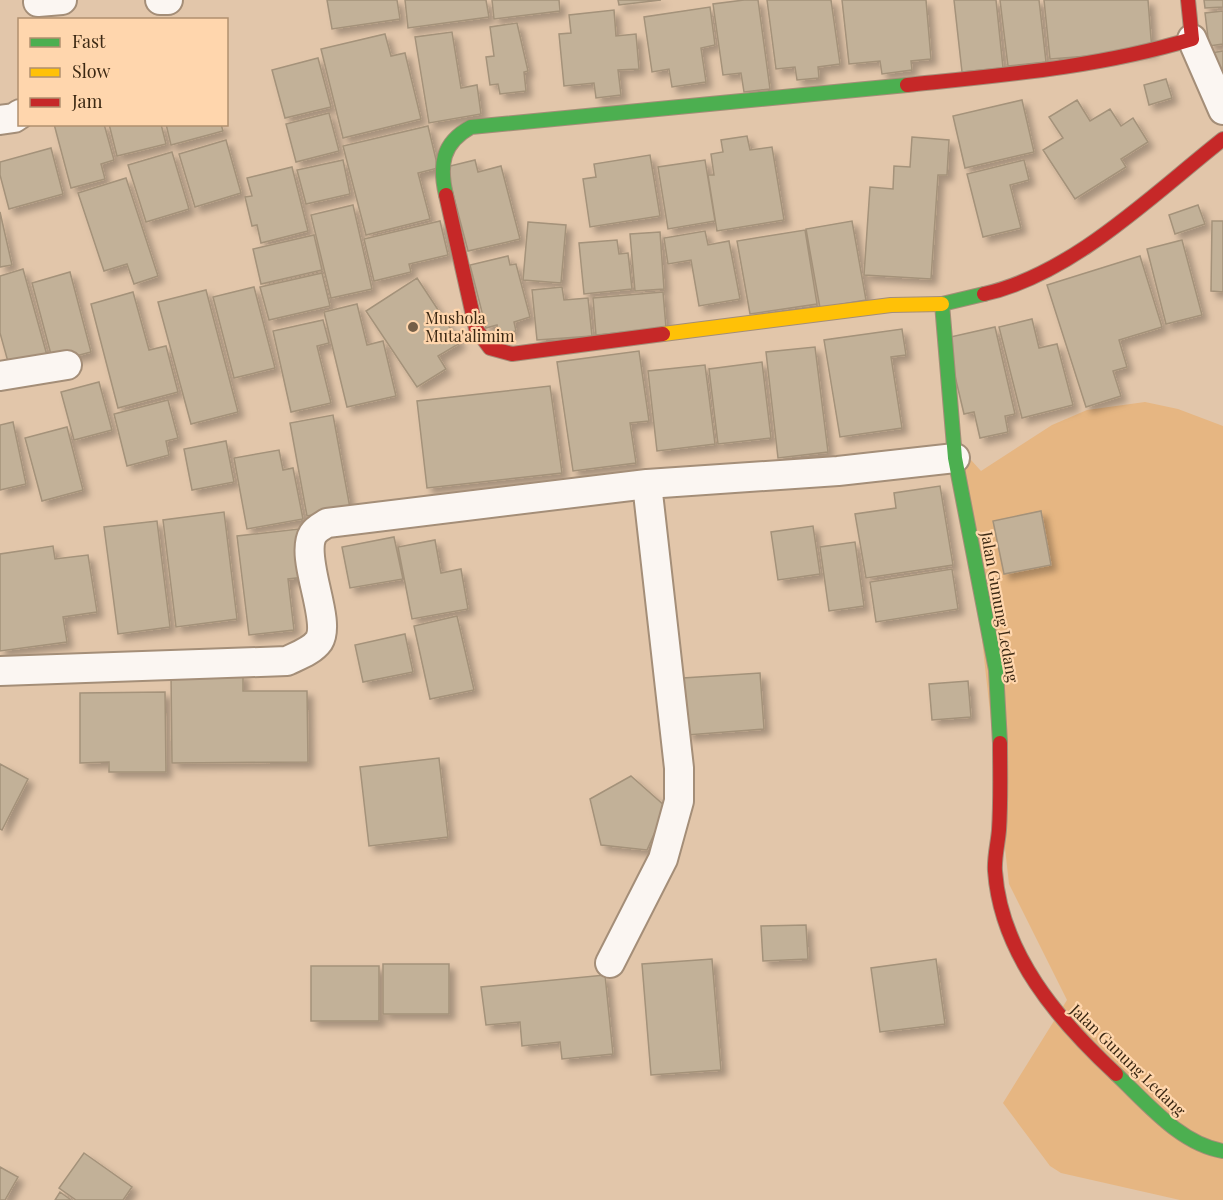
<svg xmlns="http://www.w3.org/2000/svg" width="1223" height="1200" font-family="'Playfair Display',serif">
<defs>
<filter id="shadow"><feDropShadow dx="5.5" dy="5.5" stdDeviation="3" flood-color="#0004"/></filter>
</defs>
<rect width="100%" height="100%" fill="#e2c6aa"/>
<path fill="#e6b682" d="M1145,402l33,7 45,17v774h-43l-119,-27 -11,-7 -47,-63 64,-103 -58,-116 -48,-435 20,22 71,-46 35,-15z"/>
<path fill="#c2b198" stroke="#a4927a" stroke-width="1.5" filter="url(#shadow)" d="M327,0h70l3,19 -68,10z
M405,0h81l3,17 -81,11z
M492,0h67l1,11 -66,8z
M618,0h43l-42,5z
M744,0h14l12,89 -26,3 -3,-19 -18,2 -10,-71z
M767,0h64l9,64 -22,3 1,11 -22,2 -2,-13 -19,2z
M842,0h84l5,59 -20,2 1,9 -30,4 -2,-13 -31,3z
M954,0h42l7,68 -41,4z
M1000,0h39l7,62 -38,4z
M1044,0h104l4,51 -102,8z
M1204,0h19v7l-18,1z
M710,7l5,38 -14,3 5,34 -34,5 -3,-18 -17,3 -8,-55z
M614,10l2,26 20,-2 3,35 -21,1 3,25 -25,3 -2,-15 -30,3 -5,-52 12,-1 -2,-18z
M1223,11v33l-14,2 -4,-33z
M517,23l11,48 -4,1 2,19 -26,3 -2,-10 -8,1 -4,-28 8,-1 -4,-29z
M452,32l9,56 16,-3 4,29 -52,9 -14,-86z
M385,34l6,22 14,-3 16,66 -78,19 -22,-89z
M1223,51v30l-12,-28z
M318,58l13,49 -46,11 -13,-48z
M1166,79l6,19 -23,7 -5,-20z
M1022,100l12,52 -69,16 -12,-52z
M1077,100l13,21 20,-12 11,17 12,-8 15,24 -27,17 5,8 -51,32 -32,-49 20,-12 -14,-21z
M329,113l10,38 -43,11 -10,-38z
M54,124h50l10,36 -13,4 4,15 -34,9z
M109,124h52l5,20 -49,12z
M166,124h55l2,7 -52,14z
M428,126l10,42 -20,5 12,46 -64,16 -23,-89z
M747,136l3,14 22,-3 12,73 -67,11 -9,-56h6l-3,-21 12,-2 -2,-12z
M912,137l37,3 -2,35h-9l-7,104 -67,-4 6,-88 23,2 1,-23 16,1z
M226,140l15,53 -46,14 -16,-53z
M51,148l12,46 -54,15 -9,-34v-13z
M172,152l17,57 -43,13 -18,-57z
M650,155l10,61 -70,11 -7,-48 13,-2 -2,-13z
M343,160l7,34 -44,10 -9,-34z
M475,160l3,12 23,-6 19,73 -52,12 -22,-84z
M705,160l10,61 -47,8 -10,-62z
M1024,160l5,20 -19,5 11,43 -38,9 -16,-63z
M292,167l16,64 -47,12 -4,-18 -5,1 -7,-29 7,-1 -5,-18z
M126,178l32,98 -24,8 -7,-20 -23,7 -26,-78z
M353,205l19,84 -41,9 -20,-83z
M1198,205l7,19 -30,10 -6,-19z
M0,212l12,53 -12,2z
M440,221l8,34 -39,9 2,8 -37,9 -10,-42z
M852,221l14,79 -46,8 -14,-79z
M1212,221h11v71l-12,-1z
M528,222l38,3 -5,58 -38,-3z
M805,230l12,74 -67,10 -13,-73z
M705,231l3,14 21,-4 11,58 -41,7 -8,-46 -23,4 -4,-26z
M660,232l4,57 -29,2 -5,-57z
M314,235l8,35 -61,14 -8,-35z
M617,240l2,14 9,-1 4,36 -48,5 -5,-51z
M1182,240l20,75 -36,9 -19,-75z
M508,256l2,9 6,-1 14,53 -16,5 2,9 -17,4 -2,-10 -11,3 -16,-63z
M1140,256l22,71 -43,13 8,27 -14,4 8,25 -35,11 -39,-122z
M23,269l25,90 -38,10 -10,-36v-57z
M70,272l21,80 -38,10 -21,-79z
M322,273l8,33 -61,14 -9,-33z
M417,278l43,65 -22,13 8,13 -29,18 -51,-76z
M254,287l21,81 -41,10 -21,-81z
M562,287l2,13 24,-2 4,38 -55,4 -5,-50z
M206,290l32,122 -47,12 -33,-122z
M133,292l16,58 17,-4 12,46 -60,16 -27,-104z
M663,292l3,36 -70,7 -3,-37z
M357,304l10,41 16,-4 13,55 -49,11 -23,-95z
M1032,319l7,29 18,-4 16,61 -51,13 -23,-91z
M323,320l6,23 -12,3 14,57 -40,9 -18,-81z
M995,327l20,87 -10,2 3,16 -28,6 -6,-26 -10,2 -18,-76z
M902,329l4,26 -15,2 11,71 -62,9 -16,-97z
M815,347l13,105 -50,6 -12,-106z
M639,351l10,70 -19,2 6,40 -63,8 -16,-109z
M762,362l9,76 -53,6 -9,-75z
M705,365l10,79 -58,7 -9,-80z
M99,382l13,48 -38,10 -13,-48z
M550,386l12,87 -135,15 -10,-87z
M168,400l10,38 -12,3 3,14 -42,11 -13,-52z
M333,415l17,93 -43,8 -17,-93z
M13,422l13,62 -26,6v-65z
M67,427l16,63 -41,11 -17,-63z
M226,441l8,41 -42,8 -8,-41z
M279,450l4,20 10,-2 10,51 -56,10 -13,-71z
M940,486l13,79 -87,13 -11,-64 41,-6 -2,-15z
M1041,511l10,54 -47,9 -11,-53z
M224,512l13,107 -61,8 -13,-107z
M157,521l13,106 -52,7 -14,-107z
M813,526l7,48 -42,6 -7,-48z
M299,529l6,48 -17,2 6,51 -45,5 -12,-99z
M394,537l9,42 -53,9 -8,-41z
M435,540l6,33 20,-4 7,40 -56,10 -14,-72z
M855,542l9,64 -35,5 -9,-64z
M53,546l2,13 33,-4 9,57 -34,5 4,25 -67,9v-97z
M952,569l6,40 -82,13 -6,-40z
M457,616l17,74 -44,9 -16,-73z
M405,634l8,38 -50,10 -8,-37z
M760,673l4,56 -77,6 -4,-57z
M171,674h72v17h64l1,71 -136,1z
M968,681l3,36 -39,3 -3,-36z
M165,692l1,80h-57v-10l-29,1v-70z
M439,758l9,79 -79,9 -9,-79z
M0,764l28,15 -26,51 -2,-1z
M631,776l35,31 -19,43 -46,-5 -11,-46z
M806,925l2,34 -45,2 -2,-35z
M712,959l9,111 -70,5 -9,-111z
M936,959l9,65 -65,8 -9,-64z
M383,964h66v50h-66z
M311,966h68v55h-68z
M605,975l8,79 -51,5 -2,-17 -38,4 -2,-24 -34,3 -5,-38z
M84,1153l48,34 -9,13h-47l-17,-12z
M0,1167l18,10 -13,23h-5z
M60,1192l11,8h-16z"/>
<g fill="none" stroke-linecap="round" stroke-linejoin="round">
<defs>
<path id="street" d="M160,0h8
M38,2l24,-2
M1192,39l31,71
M0,120l14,-2 6,-4
M0,376l67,-11
M0,671l287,-10c10,-5 25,-10 32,-20 13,-21 -20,-84 -6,-107 3,-5 9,-8 14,-11l320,-39 191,-13 117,-13
M610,963l53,-104 16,-58v-33l-32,-284"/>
<path id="fast" d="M446,195c-7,-30 -4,-52 25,-68l436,-42
M984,294l-42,10 13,154 41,212 4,73
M1116,1074c31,29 64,70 107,77"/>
<path id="slow" d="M663,334l228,-29 51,-1"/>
<path id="jam" d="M907,85c96,-10 193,-18 285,-46l-4,-39
M446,195l30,134 14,19 22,6 151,-20
M984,294c89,-20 168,-99 239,-155
M1000,743c0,29 1,58 -1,87 -1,13 -5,28 -4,41 6,83 63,149 121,203"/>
</defs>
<use href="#street" stroke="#a48e78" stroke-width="32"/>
<use href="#fast" stroke="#a48e78" stroke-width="16"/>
<use href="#slow" stroke="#a48e78" stroke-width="16"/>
<use href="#jam" stroke="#a48e78" stroke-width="16"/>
<use href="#street" stroke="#fbf6f2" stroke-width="28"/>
<use href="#fast" stroke="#4caf50" stroke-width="14"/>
<use href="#slow" stroke="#ffc107" stroke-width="14"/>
<use href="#jam" stroke="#c62828" stroke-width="14"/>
</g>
<circle fill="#755f48" stroke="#ffd6ad" stroke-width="2" cx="413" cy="327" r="6"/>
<g text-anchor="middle" stroke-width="4.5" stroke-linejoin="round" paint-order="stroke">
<g font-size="16" fill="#3b2813" stroke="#ffd6ad" text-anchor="start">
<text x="425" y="324">Mushola<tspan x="425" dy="18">Muta'alimim</tspan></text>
</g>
<g font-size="16" fill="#3b2813" stroke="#ffd6ad">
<text transform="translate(1000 607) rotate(80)" y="6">Jalan Gunung Ledang</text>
<text transform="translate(1128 1060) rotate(44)" y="6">Jalan Gunung Ledang</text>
</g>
</g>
<rect x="18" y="18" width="210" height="108" fill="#ffd6ad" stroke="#b1906f" stroke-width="1.5"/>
<rect x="30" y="38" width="30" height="9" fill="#4caf50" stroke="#b1906f" stroke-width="1.5"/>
<text x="72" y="48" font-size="18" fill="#3b2813">Fast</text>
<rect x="30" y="68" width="30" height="9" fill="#ffc107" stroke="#b1906f" stroke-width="1.5"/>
<text x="72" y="78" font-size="18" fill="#3b2813">Slow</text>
<rect x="30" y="98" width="30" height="9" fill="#c62828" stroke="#b1906f" stroke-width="1.5"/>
<text x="72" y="108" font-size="18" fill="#3b2813">Jam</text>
</svg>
